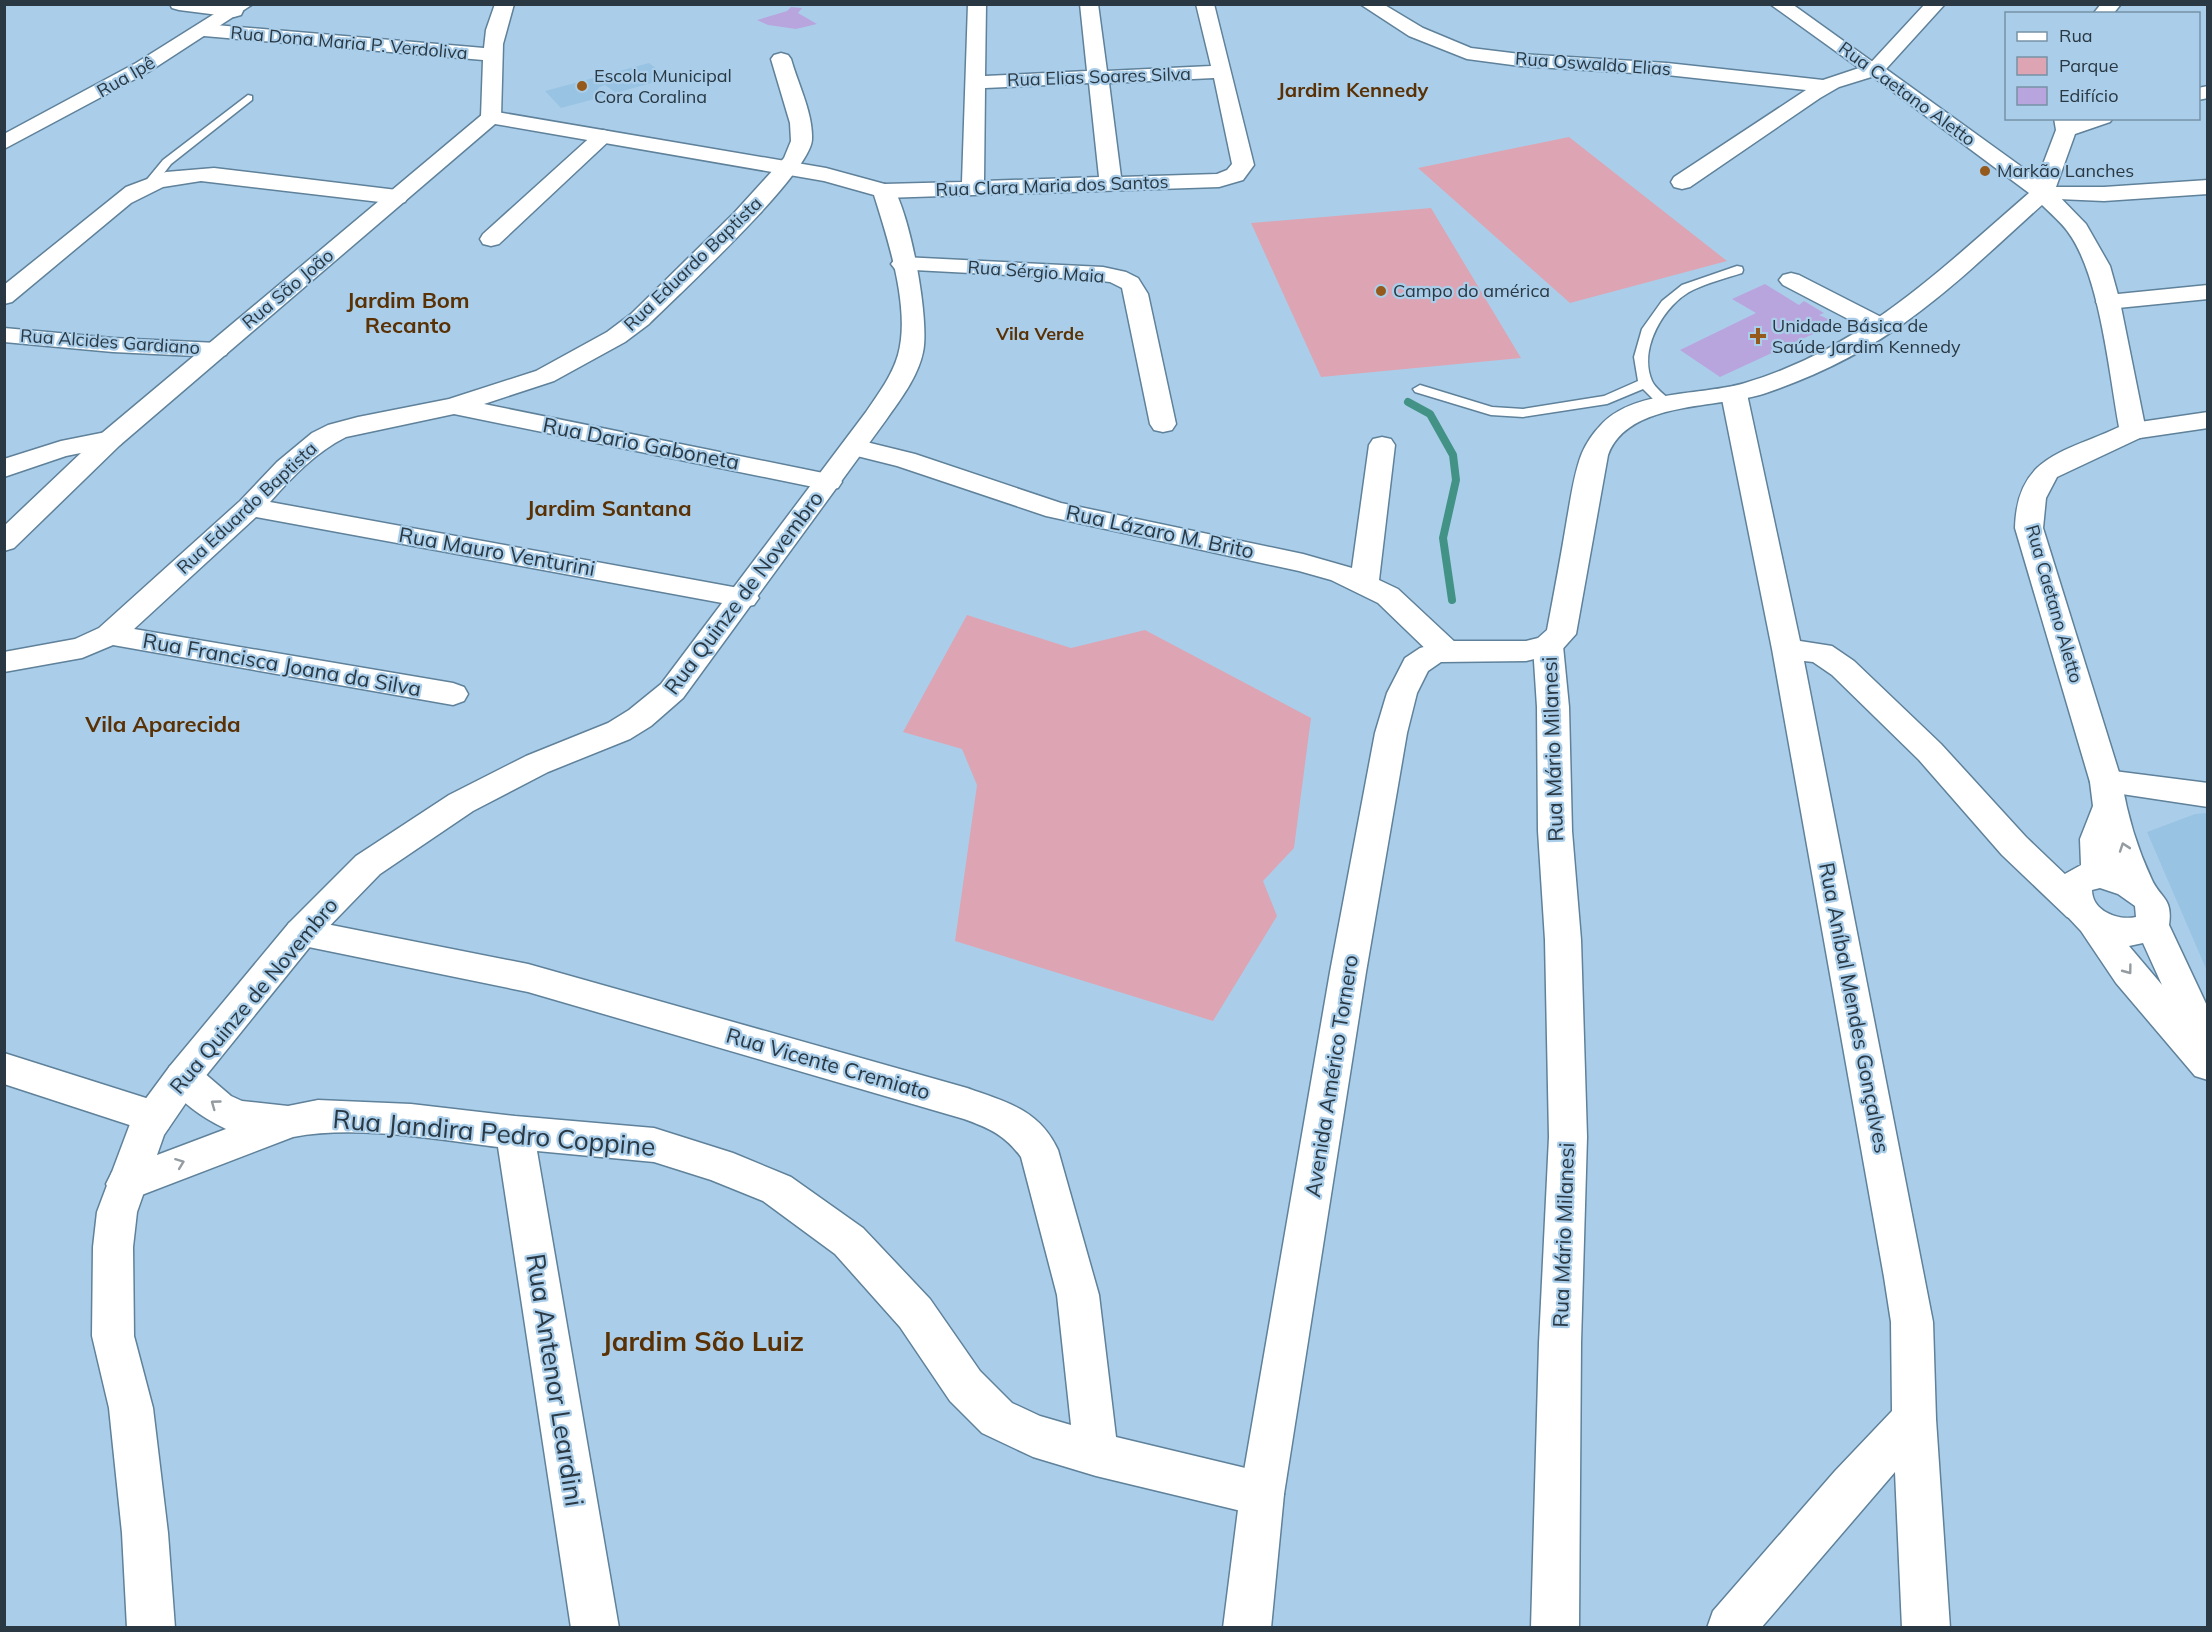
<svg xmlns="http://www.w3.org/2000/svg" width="2212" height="1632" font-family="Mulish,sans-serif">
<rect width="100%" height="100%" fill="#aaceea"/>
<path fill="#99c3e3" d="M649,63l20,15 -53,15 -11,-8 -7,3 8,8 -45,12 -16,-17z
M2207,813h1l-1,158 -60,-139 48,-18z"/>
<path fill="#dda4b3" d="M1569,137l158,124 -157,42 -152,-135z
M1431,208l90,150 -200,19 -70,-154z
M967,615l104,33 74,-18 166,88 -17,130 -31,33 14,35 -64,105 -258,-80 22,-156 -15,-36 -59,-17z"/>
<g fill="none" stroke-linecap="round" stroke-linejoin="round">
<path stroke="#429385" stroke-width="8" d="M1408,402l22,12 23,41 3,25 -13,58 9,62"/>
</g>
<path fill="#b9a5dd" d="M791,7l11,1 -4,5 19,11 -21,5 -28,-4 -11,-5 30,-9z
M1765,284l34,21 5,-4 20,12 -5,2 18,8 -117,54 -40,-27 76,-37 -24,-14z"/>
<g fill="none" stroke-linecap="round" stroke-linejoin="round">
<defs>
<path id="service" d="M248,95l4,1v4l-81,64 -17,22h-8l-2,-3 19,-23z
M1737,266l5,1 1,3 -1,3c-16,5 -34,10 -49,17 -29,14 -55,59 -41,91 3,7 13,14 19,20l2,3 -2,3h-10l-18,-18 -36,15 -84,13 -32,-2 -76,-23 -2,-3 7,-4 72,22 31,2 81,-13 34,-15 -4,-24 8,-28 20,-28 20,-16z"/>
<path id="minor" d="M170,4h57l14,3 2,4 -2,4 -7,2 -55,-7 -7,-2z
M495,4h19l-11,40 -2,73 -3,4 -7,2 -7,-2 -3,-4 2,-57 -279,-24 -7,-2 -3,-4 3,-4 7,-2 280,24 2,-18z
M968,4h18l-1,72 102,-5 -7,-67h18l9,67 104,-5 -15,-62h18l40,161 -11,15 -24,7 -335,11 -8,-2 -3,-5 3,-5 8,-2 78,-2zM1214,78l18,86 -5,6 -10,4 -96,3 -12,-94zM1089,83l10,94 -115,4 1,-93z
M1360,4h23l40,24 48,20 49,6 147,9 156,17 36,-12 -89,-64h22l92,66 -3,4 -42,13 -19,11 -130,89 -8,2 -8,-2 -3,-5 3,-5 132,-87 -139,-15 -147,-9 -53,-7 -58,-23z
M2101,4h20l-8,10h-20z
M781,53l7,2 3,4c7,25 22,54 21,80 0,33 -134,156 -163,185l-24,18 -71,39 -70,23 344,70 10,2 4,6 -4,6 -10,2 -374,-76 -108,23c-30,15 -54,40 -76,65l474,87 10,2 5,7 -5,7 -10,2 -488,-90 -122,112 319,54 11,4 4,7 -4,7 -11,4 -340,-60 -31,13 -78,14v-20l71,-13 24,-11 141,-127 37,-39 35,-29 16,-8 30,-8 91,-18 87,-28 71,-39 24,-18 103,-101 50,-55 7,-17 -1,-18 -19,-64 3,-4z
M2208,86v12l-10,2v-12z
M2054,118h20l1,2 38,-2 -3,4 -35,12 -19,53h48l104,-7v14l-104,7 -69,-3 -3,-5 24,-63z
M603,130l7,2 3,4 -3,4 -111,104 -8,2 -8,-2 -3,-5 3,-5 113,-102z
M214,168l183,22 8,2 3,5 -3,5 -8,2 -196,-23 -38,6 -32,16 -119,99 -8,2v-19l122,-98 40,-15z
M903,257l200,10 23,5 12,6 10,16 28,130 -4,6 -9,2 -9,-2 -4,-6 -28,-136 -12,-6 -27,-3 -188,-10 -4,-5 4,-5z
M1791,273l8,2 92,47 3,5 -3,5 -9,2 -9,-2 -90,-47 -4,-5 4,-5z
M2208,285v14l-100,10 -8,-2 -4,-5 4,-5 8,-2z
M4,328l109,10 104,5 9,2 3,5 -3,5 -9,2 -104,-5 -109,-10z
M1734,386l9,3 4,5 53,247 32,5 22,15 87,83 85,93 65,62 5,9 -5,9 -12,4 -12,-4 -65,-62 -83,-95 -87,-85 -19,-13 -9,-1 129,661 3,97 14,209h-48l-7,-156 -134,156h-54l6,-17 122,-140 57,-60 -1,-89 -7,-45 -112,-628 -51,-255 4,-5z
M2208,412v16l-75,11 -9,-2 -4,-6 4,-6 9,-2z
M111,431l9,2 4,6 -4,6 -54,11 -62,21v-18l57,-18z
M1382,437l9,2 4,6 -16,135 19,9 59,55 4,7 -4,7 -11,3 -11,-3 -57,-55 -47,-23 -32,-9 -253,-55 -149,-50 -52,-13 -4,-6 4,-6 9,-2 61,15 146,49 242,51 49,14 17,-123 4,-6z
M1548,636l11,3 4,7 6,61 3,124 9,109 6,197 -6,206 -2,285h-48l8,-285 10,-206 -4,-197 -7,-109 -1,-124 -4,-61 4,-7z
M2106,770l102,13v24l-113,-17 -5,-8 5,-8z
M301,919l227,45 439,124c39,14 72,21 91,62l41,145 17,142 146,35 16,6 6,16 -6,16 -16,6 -166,-40 -63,-19 -51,-24 -32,-32 -50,-74 -65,-73 -72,-53 -52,-21 -57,-18 -117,-11 82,477h-48l-73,-481c-64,-8 -142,-22 -205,-10l-167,64 -14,-5 -6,-12 6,-12 114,-43c-23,-11 -50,-29 -62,-52l6,-11 13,-5 13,5 35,30 11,5 46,5 30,-6 93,4 104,12 139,12 79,25 58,24 72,51 67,71 50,72 32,32 28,13 31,9 -14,-130 -36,-138c-16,-22 -32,-29 -57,-38l-436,-127 -239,-49 -6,-10 6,-10z
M4,1053l164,52 5,12 -5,12 -14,4 -150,-49z"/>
<path id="tertiary" d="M230,4h23l-103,67 -146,78v-15l132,-71z
M1925,4h20l-59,65 165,119 35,36 24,42 10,36 26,129 -4,6 -85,40 -11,21 -3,30 79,254c5,33 16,68 30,98 9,19 21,18 17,45l39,83v72l-13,-4 -79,-93 -35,-52 -15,-16 -8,-20v-11l5,-9 18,-10 -1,-26 13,-33 -3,-24 -75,-254c2,-73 49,-75 104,-101 -10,-54 -19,-152 -51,-195 -7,-10 -17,-18 -26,-27 -43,38 -84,79 -131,113 -42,32 -95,58 -145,75 -47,16 -138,7 -158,62l-32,179 -17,19 -33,8 -85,1 -13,9 -11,22 -10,40 -41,239 -82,522 -13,134h-48l17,-134 90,-522 45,-239 12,-40 18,-35 15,-10 26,-7h80l12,-3 9,-8c7,-37 14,-74 20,-111 4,-22 7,-46 15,-66 4,-9 11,-20 18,-27 32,-37 102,-30 145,-43 117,-35 195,-113 284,-190l-165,-123zM2100,888l18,6 17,12 1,11c-18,4 -44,-6 -44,-27zM2143,943l19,42 -33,-39z
M491,111l335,57 66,18c18,26 38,135 31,166 -5,25 -23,48 -37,68l-203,278 -32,28 -21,13 -82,33 -75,39 -93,63 -67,69 -117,145 -32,47 -27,77 -4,35 1,89 19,72 15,125 7,95h-48l-5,-95 -13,-125 -17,-72 1,-89 4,-35 36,-96 37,-50 119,-143 67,-67 93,-61 77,-39 82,-33 21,-13 32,-26 205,-272c12,-18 26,-36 32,-57 13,-46 -10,-115 -24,-160l-50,-14 -329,-57 -375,321 -106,103 -10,3v-25l98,-93 382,-320z"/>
</defs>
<use href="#service" stroke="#5f819a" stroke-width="3"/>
<use href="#minor" stroke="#5f819a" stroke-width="3"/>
<use href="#tertiary" stroke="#5f819a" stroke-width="3"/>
<use href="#service" fill="#fff" fill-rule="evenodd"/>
<use href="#minor" fill="#fff" fill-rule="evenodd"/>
<use href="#tertiary" fill="#fff" fill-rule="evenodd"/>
</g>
<defs><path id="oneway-chevron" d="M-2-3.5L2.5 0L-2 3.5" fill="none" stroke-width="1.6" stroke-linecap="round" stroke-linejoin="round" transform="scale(1.5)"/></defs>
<g stroke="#949ca1">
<use href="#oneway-chevron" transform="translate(2124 847) rotate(-109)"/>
<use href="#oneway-chevron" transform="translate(2128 970) rotate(53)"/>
<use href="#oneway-chevron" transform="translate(215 1104) rotate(-144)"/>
<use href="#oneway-chevron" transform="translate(180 1163) rotate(-21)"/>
</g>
<g fill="#96591c" stroke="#aaceea" stroke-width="2">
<circle cx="582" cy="86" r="6"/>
<circle cx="1985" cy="171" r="6"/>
<circle cx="1381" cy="291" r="6"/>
<path d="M1755 327h6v6h6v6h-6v6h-6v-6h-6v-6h6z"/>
</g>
<g text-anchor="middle" stroke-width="4.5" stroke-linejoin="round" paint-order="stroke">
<g font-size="18" fill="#293843" stroke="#aaceea">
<text transform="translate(349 43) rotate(5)" y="6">Rua Dona Maria P. Verdoliva</text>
<text transform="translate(1593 64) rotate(4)" y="6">Rua Oswaldo Elias</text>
<text transform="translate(126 77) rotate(-30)" y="6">Rua Ipê</text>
<text transform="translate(1099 77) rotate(-2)" y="6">Rua Elias Soares Silva</text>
<text transform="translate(1907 94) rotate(36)" y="6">Rua Caetano Aletto</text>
<text transform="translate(1052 186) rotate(-2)" y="6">Rua Clara Maria dos Santos</text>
<text transform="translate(693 264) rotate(-44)" y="6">Rua Eduardo Baptista</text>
<text transform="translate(1036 272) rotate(4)" y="6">Rua Sérgio Maia</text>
<text transform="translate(288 289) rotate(-40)" y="6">Rua São João</text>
<text transform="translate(110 342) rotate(4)" y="6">Rua Alcides Gardiano</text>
<text transform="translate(247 508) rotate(-43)" y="6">Rua Eduardo Baptista</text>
<text transform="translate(2054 604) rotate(74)" y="6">Rua Caetano Aletto</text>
</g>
<g font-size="18" fill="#293843" stroke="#aaceea" text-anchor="start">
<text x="594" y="82">Escola Municipal<tspan x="594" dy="21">Cora Coralina</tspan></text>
<text x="1997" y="177">Markão Lanches</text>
<text x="1393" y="297">Campo do américa</text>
<text x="1772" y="332">Unidade Básica de<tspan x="1772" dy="21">Saúde Jardim Kennedy</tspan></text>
</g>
<g font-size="18" font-weight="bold" fill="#5a3104" stroke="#aaceea">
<text x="1040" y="340">Vila Verde</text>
</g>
<g font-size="20" font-weight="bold" fill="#5a3104" stroke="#aaceea">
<text x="1353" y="97">Jardim Kennedy</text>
</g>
<g font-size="21" fill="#293843" stroke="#aaceea">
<text transform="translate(641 444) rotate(11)" y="7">Rua Dario Gaboneta</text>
<text transform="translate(1160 532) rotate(12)" y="7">Rua Lázaro M. Brito</text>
<text transform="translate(497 552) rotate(10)" y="7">Rua Mauro Venturini</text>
<text transform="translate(744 593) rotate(-53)" y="7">Rua Quinze de Novembro</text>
<text transform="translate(282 665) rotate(10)" y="7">Rua Francisca Joana da Silva</text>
<text transform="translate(1553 749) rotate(-92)" y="7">Rua Mário Milanesi</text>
<text transform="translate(254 996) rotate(-50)" y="7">Rua Quinze de Novembro</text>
<text transform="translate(1854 1008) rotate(79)" y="7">Rua Aníbal Mendes Gonçalves</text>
<text transform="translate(828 1064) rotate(16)" y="7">Rua Vicente Cremiato</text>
<text transform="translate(1332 1076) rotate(-81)" y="7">Avenida Américo Tornero</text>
<text transform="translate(1564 1235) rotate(-88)" y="7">Rua Mário Milanesi</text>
</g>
<g font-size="22" font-weight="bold" fill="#5a3104" stroke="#aaceea">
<text x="408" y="308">Jardim Bom<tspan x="408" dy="25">Recanto</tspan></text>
</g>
<g font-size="22" font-weight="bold" fill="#5a3104" stroke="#aaceea">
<text x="609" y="516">Jardim Santana</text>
<text x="163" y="732">Vila Aparecida</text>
</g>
<g font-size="26" fill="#293843" stroke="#aaceea">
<text transform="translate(494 1133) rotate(5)" y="9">Rua Jandira Pedro Coppine</text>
<text transform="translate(555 1380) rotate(81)" y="9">Rua Antenor Leardini</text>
</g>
<g font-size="27" font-weight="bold" fill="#5a3104" stroke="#aaceea">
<text x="703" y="1351">Jardim São Luiz</text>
</g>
</g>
<rect width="2212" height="1632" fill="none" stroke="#293843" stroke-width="12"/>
<rect x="2005" y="12" width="195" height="108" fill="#aaceea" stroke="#7692a7" stroke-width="1.5"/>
<rect x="2017" y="32" width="30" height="9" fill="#ffffff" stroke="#7692a7" stroke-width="1.5"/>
<text x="2059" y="42" font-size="18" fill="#293843">Rua</text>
<rect x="2017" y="57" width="30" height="18" fill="#dda4b3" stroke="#7692a7" stroke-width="1.5"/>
<text x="2059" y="72" font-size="18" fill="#293843">Parque</text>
<rect x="2017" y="87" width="30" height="18" fill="#b9a5dd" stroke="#7692a7" stroke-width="1.5"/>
<text x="2059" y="102" font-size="18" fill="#293843">Edifício</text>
</svg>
